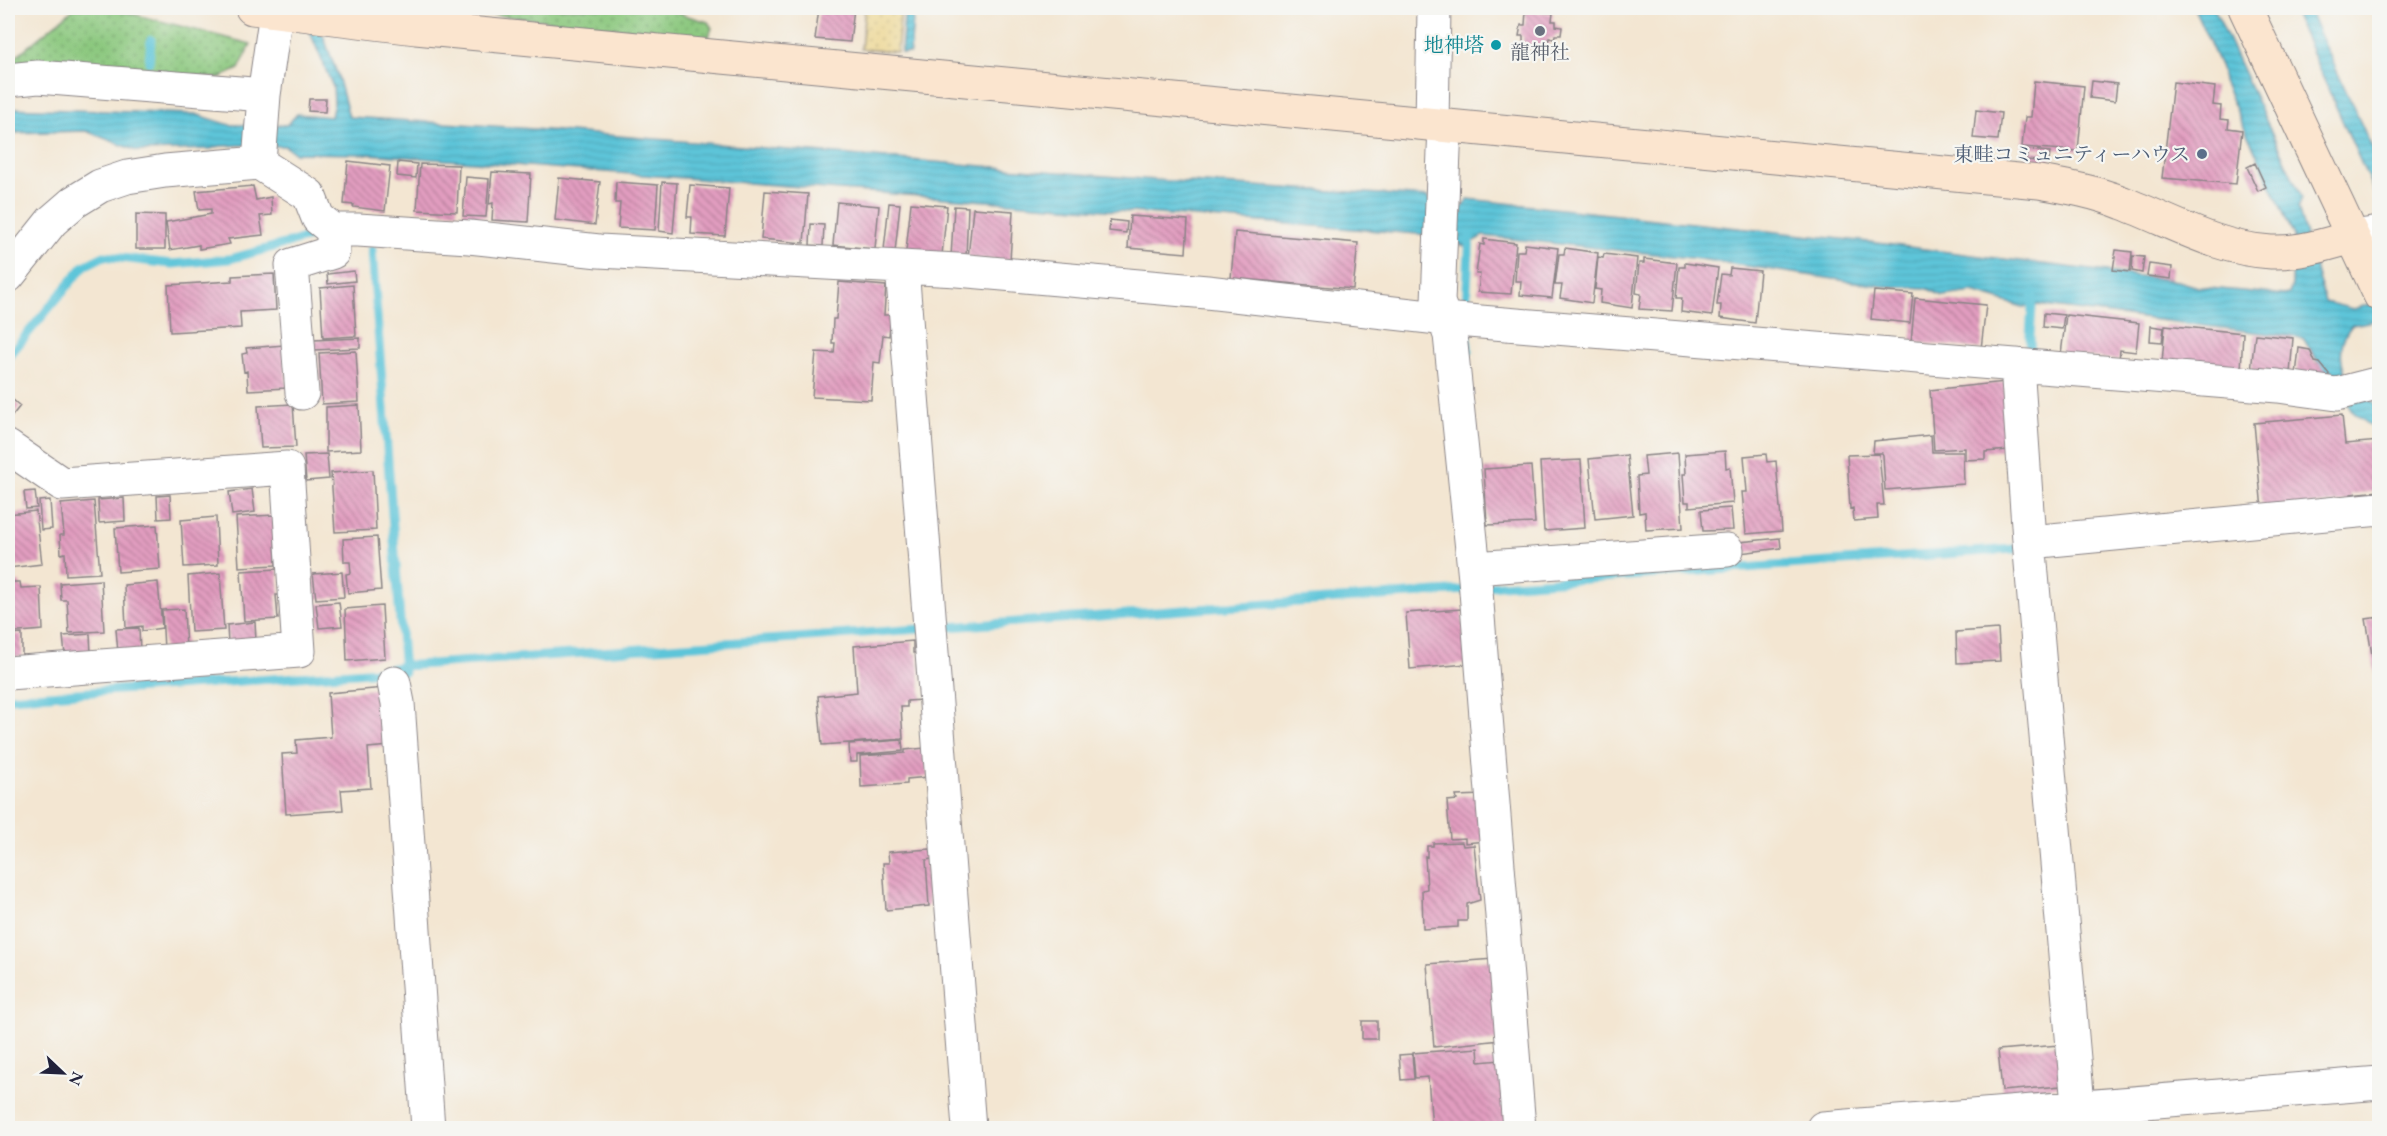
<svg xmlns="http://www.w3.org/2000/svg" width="2387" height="1136" font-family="'EB Garamond','Noto Serif JP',serif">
<defs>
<pattern id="grass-dots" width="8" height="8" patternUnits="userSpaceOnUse" patternTransform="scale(1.5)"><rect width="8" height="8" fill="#8ac77d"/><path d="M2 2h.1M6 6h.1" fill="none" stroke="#70a168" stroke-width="1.8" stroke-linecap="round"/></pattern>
<pattern id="sand-dots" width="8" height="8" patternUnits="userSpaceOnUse" patternTransform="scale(1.5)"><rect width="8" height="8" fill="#eeda9e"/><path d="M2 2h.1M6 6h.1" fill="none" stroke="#ccbb89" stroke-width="1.8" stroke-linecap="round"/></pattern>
<pattern id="water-rules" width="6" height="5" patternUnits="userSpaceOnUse" patternTransform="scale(1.5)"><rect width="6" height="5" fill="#5dc5d9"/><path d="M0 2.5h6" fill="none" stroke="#51a9bb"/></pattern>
<pattern id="building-back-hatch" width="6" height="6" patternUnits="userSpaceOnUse" patternTransform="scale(1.5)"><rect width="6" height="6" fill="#e29dc0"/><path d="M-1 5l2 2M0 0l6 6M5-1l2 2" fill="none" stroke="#b7809d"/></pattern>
</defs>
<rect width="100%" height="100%" fill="#f6f6f2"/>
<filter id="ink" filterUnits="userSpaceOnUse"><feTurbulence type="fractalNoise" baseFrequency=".0167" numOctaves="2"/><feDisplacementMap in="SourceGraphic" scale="12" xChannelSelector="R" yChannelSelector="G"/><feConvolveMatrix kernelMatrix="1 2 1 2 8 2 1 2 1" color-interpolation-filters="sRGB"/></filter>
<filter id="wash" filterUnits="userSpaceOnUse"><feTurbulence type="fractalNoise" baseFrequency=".008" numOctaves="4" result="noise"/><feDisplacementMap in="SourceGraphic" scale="24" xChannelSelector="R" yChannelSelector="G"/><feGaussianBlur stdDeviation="1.35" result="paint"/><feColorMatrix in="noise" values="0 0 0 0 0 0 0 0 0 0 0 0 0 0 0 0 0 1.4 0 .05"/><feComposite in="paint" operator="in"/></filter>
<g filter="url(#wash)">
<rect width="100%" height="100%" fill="#f3e6d2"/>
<path fill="url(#grass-dots)" stroke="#56745c" stroke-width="1.5" d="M75,8h34l142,36 -12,25 -20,9 -211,-15z
M428,8h248l-1,2 9,5 24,7 4,6 -4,10z"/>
<path fill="url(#sand-dots)" stroke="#887e6c" stroke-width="1.5" d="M865,8h36l-4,44 -36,-3z"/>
<path fill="url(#water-rules)" stroke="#40748a" stroke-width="1.5" d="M300,8h13l25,68 11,41 159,10 647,53 273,17 7,13 24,1 9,-12 401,43 309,39 20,6 86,8 5,-1 3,-9 2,-49 -71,-155 -2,-13 -27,-60h20l88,190 -4,10 27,94 28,7 26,-7v18l-27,5c-20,24 -8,48 4,72l14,3 9,8v25l-28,-23 -22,-39 -7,-3 -19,-30 -266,-33 -14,2 -50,-15 -30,4 -17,-8 -44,-2 -190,-28 -209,-22 -18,10 -8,-2 -1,-6 -37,-4 -1051,-80 -73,-1 -10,-7 -41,-1 -24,1 -9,3 -74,2 -51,-20 -78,2v-25l187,6 35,11h57l10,-11 34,3 3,-14 -1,-16z
M905,8h9l-4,45h-9z
M2292,8h16l71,155v40z"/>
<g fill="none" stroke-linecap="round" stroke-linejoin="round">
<path stroke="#5dc5d9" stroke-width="9" d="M149,62l2,-22
M372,250l32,422
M1468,352l-2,-47 4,-71
M8,357l76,-91 20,-10 68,8 58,-5 83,-23
M2031,360l-1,-24 3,-43
M8,698l373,-27 22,-5 1062,-76 22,-4 528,-37"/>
</g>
<g id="blocks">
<path fill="url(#building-back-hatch)" d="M819,8h35l-4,34 -35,-3z
M1526,11l27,2 -1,8h4v5l6,1 -1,8h-6l-1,4 -5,-1 -1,9 -25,-3v-8h-4l2,-11h4z
M2034,81l50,5 -6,65 -56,-4 3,-30h6z
M2092,81l25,3 -2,17 -25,-3z
M2173,82l42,5 -2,18 8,1 -1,13 9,1 -1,8 14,2 -6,54 -74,-6z
M309,99h17l-1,13 -17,-1z
M1976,110l25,3 -3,27 -25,-2z
M2028,150l22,2 -1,10 -23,-2z
M348,161l42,5 -5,45 -32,-4 1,-2 -10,-1z
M398,162l19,2 -1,14 -19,-2z
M2255,163l11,24 -8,4 -11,-24z
M420,164l39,1 -2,47 -40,-2z
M492,172l39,2 -3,48 -36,-2 1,-17 -4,1z
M466,177l23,2 -3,38 -23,-1z
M559,178l41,4 -5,43 -40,-5z
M616,182l42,3 -3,45 -37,-2 2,-25h-5z
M662,182l15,1 -4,50 -14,-2z
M690,185l39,3 -4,48 -34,-2 1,-17h-5z
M253,186l3,14 15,-3 1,18 -12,1 3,19 -35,4 2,5 -31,5v-4l-29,5 -4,-28 45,-8v-5l-12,1 -3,-19z
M765,191l43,3 -4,49 -43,-4z
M837,202l42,4 -4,43 -42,-4z
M889,203l11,1 -5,48 -11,-2z
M911,203l36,3 -5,49 -36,-4z
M954,206l14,1 -2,51 -15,-1z
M973,208l40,3 -3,50 -42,-3z
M136,214l29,1v34h-29z
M1130,216l58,4 -2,33 -58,-5z
M1110,220l17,2 -1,11 -17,-2z
M811,224l13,1 -1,21 -13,-1z
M1235,232l123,11 -5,46 -122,-11z
M1484,239l32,4 -5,51 -33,-2 2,-18h-4l4,-30 4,1z
M1525,244l33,4 -6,50 -32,-3 1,-14h-6l2,-30h7z
M1565,248l33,5 -6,50 -32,-5 2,-13h-7l4,-31h5z
M2116,250l16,2 -2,20 -17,-2z
M1604,254l33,4 -5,50 -32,-5 1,-13 -6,-1 3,-32 5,1z
M2133,256l11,1 -2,16 -10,-2z
M1644,259l33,4 -5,48 -33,-2 2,-15 -5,-1 3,-30h5z
M1685,263l33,5 -6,48 -31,-4 1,-14h-6l3,-31h6z
M2149,264l23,3 -1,12 -24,-3z
M1730,268l30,3 -5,52 -35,-5 1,-13h-4l4,-31 8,1z
M354,271l1,10 -27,3 -1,-10z
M274,274l2,36 -36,2 1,16 -71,4 -2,-47 64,-4v-5z
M839,282l47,4 -2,29h7l-2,21 -6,-1 -3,28 -6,-1 -3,38 -59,-3 4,-45 18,1 1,-10h-3l1,-24h3z
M353,285l3,51 -33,2 -3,-50z
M1874,291l39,3 -3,29 -39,-4z
M1915,298l71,7 -5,44 -70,-7z
M2044,313l20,2 -2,14 -19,-2z
M2066,315l73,8 -3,29 -16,-2 -1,10 -58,-6z
M2165,325l78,8 -2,37 -79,-7z
M2151,326l13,2 -2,14 -12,-1z
M2255,334l38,4 -3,36 -39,-3z
M360,338v10l-46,2 -1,-10z
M284,345l3,43 -39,2 -1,-19 -3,1 -2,-18 5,-1 -1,-5z
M2299,348l11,2 5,12 5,1 9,11 -1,5 -32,-4z
M356,351l3,51 -37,2 -3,-51z
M2005,382l4,68 -24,2v7l-20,1v-12l-31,2 -4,-60z
M12,399l8,7 -12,15v-17z
M293,404l3,43 -35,1 -3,-42z
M359,405l2,45 -35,2v-45z
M2342,415l3,29 35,-3v50l-29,3v7l-89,9 -8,-87z
M1931,435l1,17h31l1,32 -79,6 -2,-35 -1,-2h-9l1,-12z
M1725,451l1,17 4,-1 3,36 -44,4v-5h-4l-2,-28h3l-1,-20z
M1678,453l5,75 -37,2 -1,-18 -6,1 -2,-37 9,-1 -2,-19z
M327,454l2,25 -23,2 -2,-26z
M1766,454l1,8 9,-1 6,70 -36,3 -4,-42h5l-3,-36z
M1879,454l5,51h-7l1,14 -24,2 -1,-13 -3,1 -3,-54z
M1627,455l6,60 -38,4 -6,-60z
M1581,460l4,68 -41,3 -4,-69z
M1531,466l4,57 -48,2 -3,-56z
M373,470l3,60 -41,2 -4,-59z
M252,489l3,23 -23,3 -3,-23z
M35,491l2,17 -11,1 -2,-17z
M170,495l1,23 -13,1 -1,-23z
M124,498l1,23 -26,2 -1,-23z
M50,500l2,29 -11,1 -2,-29z
M94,501l6,72 -34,2 -1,-22 -4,1 -1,-19h4l-3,-31z
M1731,508l2,22 -30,1 -2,-21z
M36,511l6,53 -34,4v-54z
M274,515l2,50 -37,2 -3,-50z
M216,517l2,48 -34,2 -3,-47z
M157,525l3,44 -42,3 -3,-44z
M377,537l4,53 -33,3 -2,-19 5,-1 -1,-11h-6l-1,-23z
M1780,538l1,10 -41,5 -1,-11z
M278,569l2,26h-4l2,24 -34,2 -3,-50z
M342,572l2,25 -28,2 -3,-25z
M220,573l4,57 -33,2 -3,-56z
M101,580l3,51 -35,2 -2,-33h-6l-1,-17z
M8,582h12l1,6 20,-1 2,43 -35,3z
M158,582l4,46 -20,3v-5l-16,2 -2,-43z
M339,602l3,24 -23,2 -3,-24z
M382,606l3,52 -38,3 -2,-52z
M184,609l2,40 -22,1 -2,-40z
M1462,609l5,55 -57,5 -4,-56z
M2380,617v66l-3,1 -11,-65z
M255,622l1,19 -28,3 -1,-19z
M139,628l1,23 -22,2 -2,-24z
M1998,629l2,32 -43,2 -1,-31z
M22,634v23h-14v-22z
M90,634l1,20 -26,1 -2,-19z
M913,641v12h4l5,47 -15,1v6h-6l2,32 -81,6 -4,-49 39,-4 -3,-46z
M385,688l5,58 -22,2 3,40 -30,2 2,20 -57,4 -4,-60 15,-1 -1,-13 35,-3 -3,-44z
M902,740l1,11 -46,4v7h-7l-1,-18z
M925,748l3,29 -21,2v5l-46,3 -1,-31 45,-3v-3z
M1483,795l3,46 -21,2v-5l-15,1 -3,-38 10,-1 -1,-4z
M1462,842l1,4 11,-1 6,55 -13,4v17h-9v6l-35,2 -1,-39 5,-1 -2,-33 2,1v-11h6v-3z
M931,849l1,10 -6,1 3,46 -43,4 -3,-47h6l-1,-11z
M1494,959l7,81 -67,7 -7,-83z
M1362,1021h15v18h-15z
M2059,1045l3,41 -60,5 -4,-41z
M1478,1048l1,14 22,-2 7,64 -10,1 1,3h-67l-4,-51 -13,1 -2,-25z
M1412,1054l2,25 -13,1 -2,-25z"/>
</g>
</g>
<g filter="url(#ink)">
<use href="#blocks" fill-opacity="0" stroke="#8a8486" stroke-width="1.5"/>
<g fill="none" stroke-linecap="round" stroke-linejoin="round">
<defs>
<path id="street" d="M8,80l30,-3 226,18
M1432,124l2,-116
M1445,126l-7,176 12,33 25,244 44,549
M259,163l5,-68 12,-83
M2352,237l28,-4
M902,267l67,861
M8,276l44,-55 22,-19 26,-16 27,-9 38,-6 94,-8 50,32 9,23 15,12h25l111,7 130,14 358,19 250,22 249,28 822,66 59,8 43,-11
M2017,365l12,175 51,588
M302,393l-10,-128 41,-13v-22
M8,447l54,37 225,-16 12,183 -291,22
M2030,542l350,-33
M1474,568l253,-18
M394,683l4,20 30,425
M1823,1128l557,-45"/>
<path id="secondary" d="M252,8l164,20 1623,154c29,5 57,10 84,21 50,19 94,46 148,49 28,1 54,-7 81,-15
M2245,8l135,287"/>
</defs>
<use href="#street" stroke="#8a8486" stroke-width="35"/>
<use href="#secondary" stroke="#8a8486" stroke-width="35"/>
<use href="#street" stroke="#fff" stroke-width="33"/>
<use href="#secondary" stroke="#fbe5cf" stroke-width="33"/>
</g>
</g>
<circle fill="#6b7280" stroke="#f6f6f2" stroke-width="2" cx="1540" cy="31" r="6"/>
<circle fill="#0f9aa8" stroke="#f6f6f2" stroke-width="2" cx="1496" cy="45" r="6"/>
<circle fill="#5c6f8a" stroke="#f6f6f2" stroke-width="2" cx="2202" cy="154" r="6"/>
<g text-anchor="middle" stroke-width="4.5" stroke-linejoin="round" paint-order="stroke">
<g font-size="20" fill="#0d838f" stroke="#f6f6f2" text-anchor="end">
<text x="1484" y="52">地神塔</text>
</g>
<g font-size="20" fill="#5b616d" stroke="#f6f6f2">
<text x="1540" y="59">龍神社</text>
</g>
<g font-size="20" fill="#4e5e75" stroke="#f6f6f2" text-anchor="end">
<text x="2190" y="161">東畦コミュニティーハウス</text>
</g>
</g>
<rect width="2387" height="1136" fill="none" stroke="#f6f6f2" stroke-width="30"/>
<g transform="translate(63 1073) rotate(113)" stroke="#f6f6f2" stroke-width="4.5" paint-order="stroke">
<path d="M0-4.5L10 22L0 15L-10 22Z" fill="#22223b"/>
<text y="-9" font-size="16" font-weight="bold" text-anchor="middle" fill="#22223b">N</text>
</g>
</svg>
